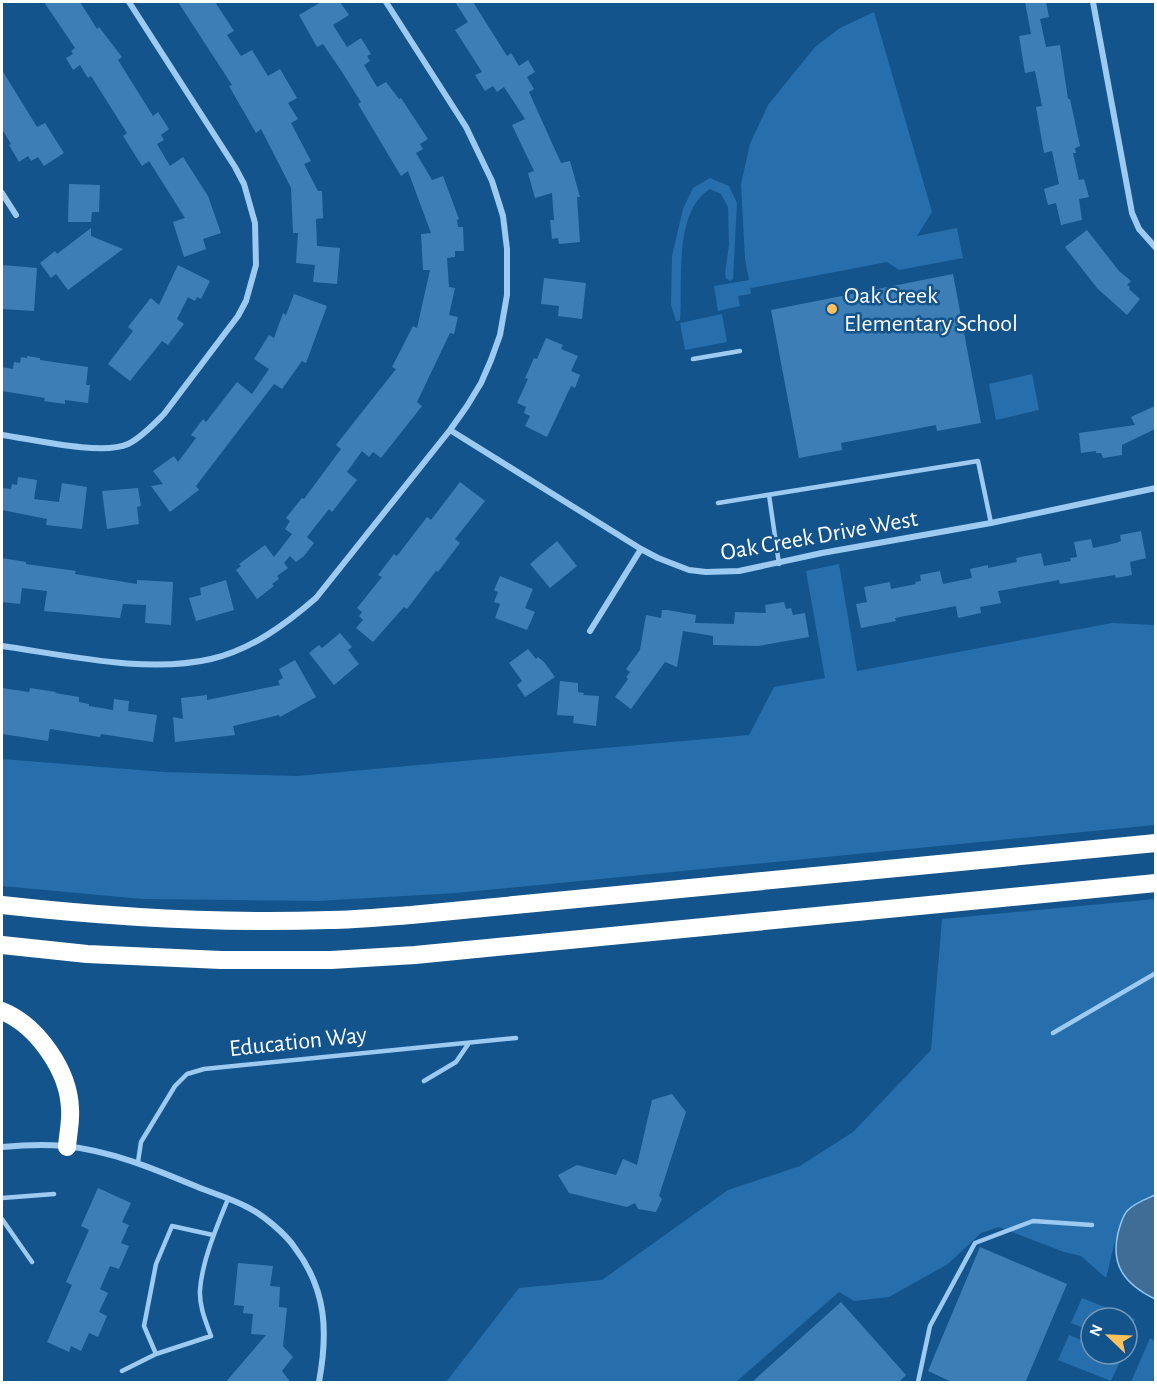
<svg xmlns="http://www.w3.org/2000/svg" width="1157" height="1384" font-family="'Alegreya Sans',sans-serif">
<rect width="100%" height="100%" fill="#14548d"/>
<path fill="#266eac" d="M874,12l58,200 -15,24 40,-8 6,30 -64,12 -12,-8 -136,26 -1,-2 1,8 -13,2 2,10 -22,5 -4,-25 35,-6 -4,-21 -4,-75 9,-40 18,-39 47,-58 25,-19z
M710,178l19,8 8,17 -4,76 -3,2 -4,-3 -1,-5 4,-28 -1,-38 -7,-13 -11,-5c-37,23 -27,93 -30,131l-2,1h-2l-5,-16 1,-49 11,-47 10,-21z
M722,314l5,28 -42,8 -5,-27z
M1032,374l7,36 -43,10 -7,-36z
M839,564l18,107 255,-48 43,2v200l-699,68 -138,8 -176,-2 -140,-13v-127l162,13 133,4 452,-41 25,-48 51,-9 -19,-107z
M1155,899v296c-39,16 -39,47 -49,83l-25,-22 -17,-4 -65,-25 -18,6 -33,31 -59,33 -35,4 -15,-9 -103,90h-290l73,-94 83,-8 126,-90 72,-24 53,-34 78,-82 11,-131z
M1082,1298l53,21 -8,19v-20h-36v13l-20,-8z
M1069,1335l22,9v10h24l7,3 -11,24 -53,-21z
M1150,1338l5,3 1,36h-2l1,5h-24z"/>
<path fill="#3f6d96" stroke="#8fc7f3" stroke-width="1.5" d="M1155,1195v104c-29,-14 -45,-33 -37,-66 2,-7 4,-16 9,-22 7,-8 19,-12 28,-16z"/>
<path fill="#3d7eb6" d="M44,2h36l17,27 2,-2 23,30 -4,3 35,56 5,-4 11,17 -8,6 3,5 -7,4 13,22 13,-9 25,39 13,37 -18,6 3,10 -22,8 -11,-35 12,-4 -36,-57 -7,5 -19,-30 4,-3 -36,-57 -3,2 -8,-13 -7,5 -7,-12 7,-4 -2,-3 4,-3z
M178,2h37l19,29 -7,4 14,21 11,-6 16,26 12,-7 17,29 -9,5 10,16 -7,4 20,38 -7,3 14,27h4l1,27 -7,1 1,27 23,2 -3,36 -24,-2 2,-17 -19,-2 2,-30h-5l-2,-45 -8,-16 -22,-43 -5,4 -27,-47 3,-1z
M321,2h19l9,13 -16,10 14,22 14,-9 10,16 -4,2 3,5 -6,4 13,22 9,-5 13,17 2,-1 27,41 -8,5 3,5 -7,4 16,27 11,-4 16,43 -2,1 1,7h5l1,24h-9v6l-8,1 2,29 6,1 -6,27 9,2 -4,17 -4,-1 -33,69 5,4 -41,52 -8,-6 -4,5 -7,-6 -15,21 10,8 -25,32 -3,-3 -22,28 7,6 -10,13 -8,6 -6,-6 -6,7 4,5 -11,8 2,3 -7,5 2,2 -17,13 -21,-29 5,-4 -2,-2 26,-19 9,12 18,-23 -7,-5 5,-8 -4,-3 16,-20 2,1 37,-50 -5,-4 60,-76 -4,-2 21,-41 4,2 13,-58h-7l-2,-36 10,-1 -23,-62 -7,5 -43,-72 3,-2 -19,-30 -19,-28 -6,3 -18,-32z
M455,2h18l34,54 4,-3 8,13 9,-6 7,12 -8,5 7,12 -5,3 32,71 9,-2 10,36h-3l3,45 -21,2 -1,-6 -6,1 -2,-19h4l-2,-27 -17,5 -7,-25 6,-2 -22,-46 13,-6 -21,-32 -7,5 -4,-6 -8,5 -10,-16 7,-3 -27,-42 13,-8z
M1025,2h21l3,15 -9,2 6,28 14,-2 8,54h2l10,47 -5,2 1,5h-3l6,27 5,-1 5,18 -10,2 3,21 -21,5 -5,-22 -8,2 -4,-16 15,-5 -7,-33 -8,2 -8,-46 6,-1 -7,-35 -10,2 -6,-37 12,-2z
M2,70l35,57 8,-4 19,30 -20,13 -6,-9 -7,4 -3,-5 -9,6 -10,-17 2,-1 -9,-15z
M69,184l31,1 -1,27h-7l-1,10h-23z
M91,228v8l32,13 -55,41 -12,-16 -5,4 -11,-15 15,-12 2,3z
M1087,230l32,41 12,10 -4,4 3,2 -1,2 11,10 -13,16 -30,-27 -32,-41z
M2,265l35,3 -3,43 -32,-2z
M178,265l32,16 -9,18 -4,-2 -2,4 -7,-4 -11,22 7,5 -16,21 -6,-4 -32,40 -22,-17 25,-33 -5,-4 21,-27 2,-2 8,7z
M953,274l28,149 -44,8 -1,-6 -95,18 1,7 -43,8 -28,-148z
M544,278l42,5 -4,36 -24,-3 1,-10 -18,-2z
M294,294l33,12 -21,57 -4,-2 -20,28 -8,-5 -78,102 3,4 -29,22 -19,-26 12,-2 -10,-13 21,-15 4,6 18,-24 -5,-3 12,-16 3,3 31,-40 15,12 17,-25 -15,-10 15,-24 5,3 9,-25 3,2z
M546,338l17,7 -2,4 17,7 -7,15 9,4 -5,13 -4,-2 -24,51 -22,-11 5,-10 -6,-3 2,-6 -9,-4 11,-24 -3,-1 9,-20 3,1z
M27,356l13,2v2l48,7 -2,18h4l-2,18 -23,-3v4l-21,-3 1,-3 -43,-7v-24l11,2 1,-7 6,1 1,-6 6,1z
M1155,406v23l-33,16v10l-19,3 -2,-5h-5v-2l-15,2 -2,-20 56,-8 -4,-8z
M18,477l19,3 -3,19 25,3 3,-19 25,4 -5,42 -36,-4 1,-6 -45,-9v-22l9,1 1,-5 5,1z
M460,482l25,19 -30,38 5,4 -22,29 -2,-1 -29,38 -3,-2 -31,35 -17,-14 7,-8 -4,-4 3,-4 -5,-4 25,-31 -4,-2 16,-21 3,2 30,-39 4,3z
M138,488l3,18 -4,1 2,17 -32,5 -5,-38z
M1141,531l5,27 -16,4 2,13 -16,3 -1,-3 -55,9 -1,-4 -61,11 3,12 -21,4 1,6 -23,5 -2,-12 -61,12 1,3 -35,7 -5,-24 11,-2 -3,-15 26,-5 1,7 25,-5 -1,-2 6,-1 -1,-6 20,-4 3,13 29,-6 -2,-9 18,-4v3l29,-6 -1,-4 25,-5 3,13 27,-5 -1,-3 7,-1 -3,-15 17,-3 2,9 23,-5 5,-2 -1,-6z
M557,541l20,25 -27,22 -20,-24z
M2,558l24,4v2l50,7 -1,3 62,10v-4l36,2 -2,43 -26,-2 1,-18 -23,-1 -3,14 -76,-7 3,-20 -25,-3 -2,16 -18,-2z
M500,576l33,13 -8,19 10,4 -8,18 -32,-12 5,-14 -6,-2 4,-10 -4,-2z
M226,580l8,30 -38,11 -7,-23 12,-3 -1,-7z
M784,602l2,7 5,-1 2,7 12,-2 4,24 -51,9 -45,-1v-9l-30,-5 -6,36 -12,-5 -34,47 -16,-12 13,-18 -2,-2 4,-5 -4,-3 14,-19 6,-35 15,3 1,-8h5l29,5 -1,8 39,1 1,-12 31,1 -1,-8z
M340,633l12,14 -4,3 11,14 -25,21 -25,-32 10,-8 3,3z
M528,649l8,10 2,-2 6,5 11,15 -30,20 -8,-12 5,-4 -13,-18z
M295,660l21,37 -36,20 -1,-2 -46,11 2,9 -60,7 -2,-25 10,2 -2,-21 26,-3v5l73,-15 -2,-4 5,-3 -4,-9z
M560,681l18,2v9l6,1 -1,2 16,1 -3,30 -23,-3 1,-7 -17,-1z
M2,688l27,4 1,-4 26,4 -1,1 24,4v5l10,2v2l24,4 1,-11 15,2 -1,10 29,4 -4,27 -52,-8 -1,3 -50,-8 -2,12 -46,-7z
M672,1094l14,18 -27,84 3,3 -6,13 -18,-3 -3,-6 -8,4 -58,-14 -11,-18 19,-10 39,10 7,-16 14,6 15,-65z
M98,1188l33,15 -9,19 7,3 -8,18 8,3 -10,23 -9,-3 -10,23 8,4 -9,19 8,4 -9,21 -9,-4 -8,18 -10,-5 -2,6 -22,-10 25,-57 -6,-3 23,-52 -8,-4z
M980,1247l87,37 -42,99h-71l-26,-12z
M238,1263l35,3 -3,20 10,1 -1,20 8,1 -4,38 10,11 -11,14 9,12h-66l41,-48 -15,-1 2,-20 -10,-1 1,-7 -10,-1z
M841,1302l65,73 -8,8h-147z"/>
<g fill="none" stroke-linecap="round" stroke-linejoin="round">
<path stroke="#9dcaf0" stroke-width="4.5" d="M693,359l47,-8
M769,495l10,69
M718,503l260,-42 13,62
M1053,1033l103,-60
M424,1081l32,-19 13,-19
M138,1162l3,-20 34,-56 12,-12 17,-5 312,-31
M2,1198l52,-4
M2,1219l30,43
M156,1354l-12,-28 12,-62 16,-38 41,9
M122,1371l34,-17 55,-18c-5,-14 -12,-30 -11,-46 2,-29 17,-64 28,-91
M918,1382l12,-56 45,-83 58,-22 59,4"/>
<path stroke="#9dcaf0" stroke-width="6" d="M1093,2l39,211 7,16 17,19
M2,193l14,22
M450,430l191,119 17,9 31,12 17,2 33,-1 83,-18 169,-30 165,-35
M2,435c29,4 100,21 126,9 13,-6 26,-20 36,-30l74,-98 8,-15 10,-36 -1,-42 -11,-39 -9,-17 -106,-165
M590,631l51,-82
M2,646c64,9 145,28 209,13 40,-9 75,-35 105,-61l134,-168 17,-24 14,-23 10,-23 9,-25 7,-40v-46l-4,-33 -11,-35 -26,-54 -80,-125
M2,1147c21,-2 42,-3 63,-1 48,5 92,24 135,42 15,6 32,11 47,19 15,7 39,27 48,41 32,42 33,85 24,134"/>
<path stroke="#fff" stroke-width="18" d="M2,905c108,12 218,19 327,15 28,0 55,-3 82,-5l745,-72
M2,945l85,9 134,6h110l84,-5 741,-72
M2,1011c35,14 67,60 68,98 1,12 -2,25 -3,38"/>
</g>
<circle fill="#ffc15d" stroke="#14548d" stroke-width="2" cx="832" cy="309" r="6"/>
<g text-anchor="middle" stroke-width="5" stroke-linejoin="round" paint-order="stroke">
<g font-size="24" fill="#fff" stroke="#14548d" text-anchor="start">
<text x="844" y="303">Oak Creek<tspan x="844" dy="28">Elementary School</tspan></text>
</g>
<g font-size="24" fill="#fff" stroke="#14548d">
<text transform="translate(819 535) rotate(-10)" y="8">Oak Creek Drive West</text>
<text transform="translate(298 1041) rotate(-6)" y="8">Education Way</text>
</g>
</g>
<rect width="1157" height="1384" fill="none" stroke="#ffffff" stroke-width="6"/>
<g transform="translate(1109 1336) rotate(293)"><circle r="28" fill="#14548d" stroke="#7298bb" stroke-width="1.5"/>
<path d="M0-4.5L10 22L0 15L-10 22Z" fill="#ffc15d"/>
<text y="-9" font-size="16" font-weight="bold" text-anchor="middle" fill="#ffffff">N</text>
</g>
</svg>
